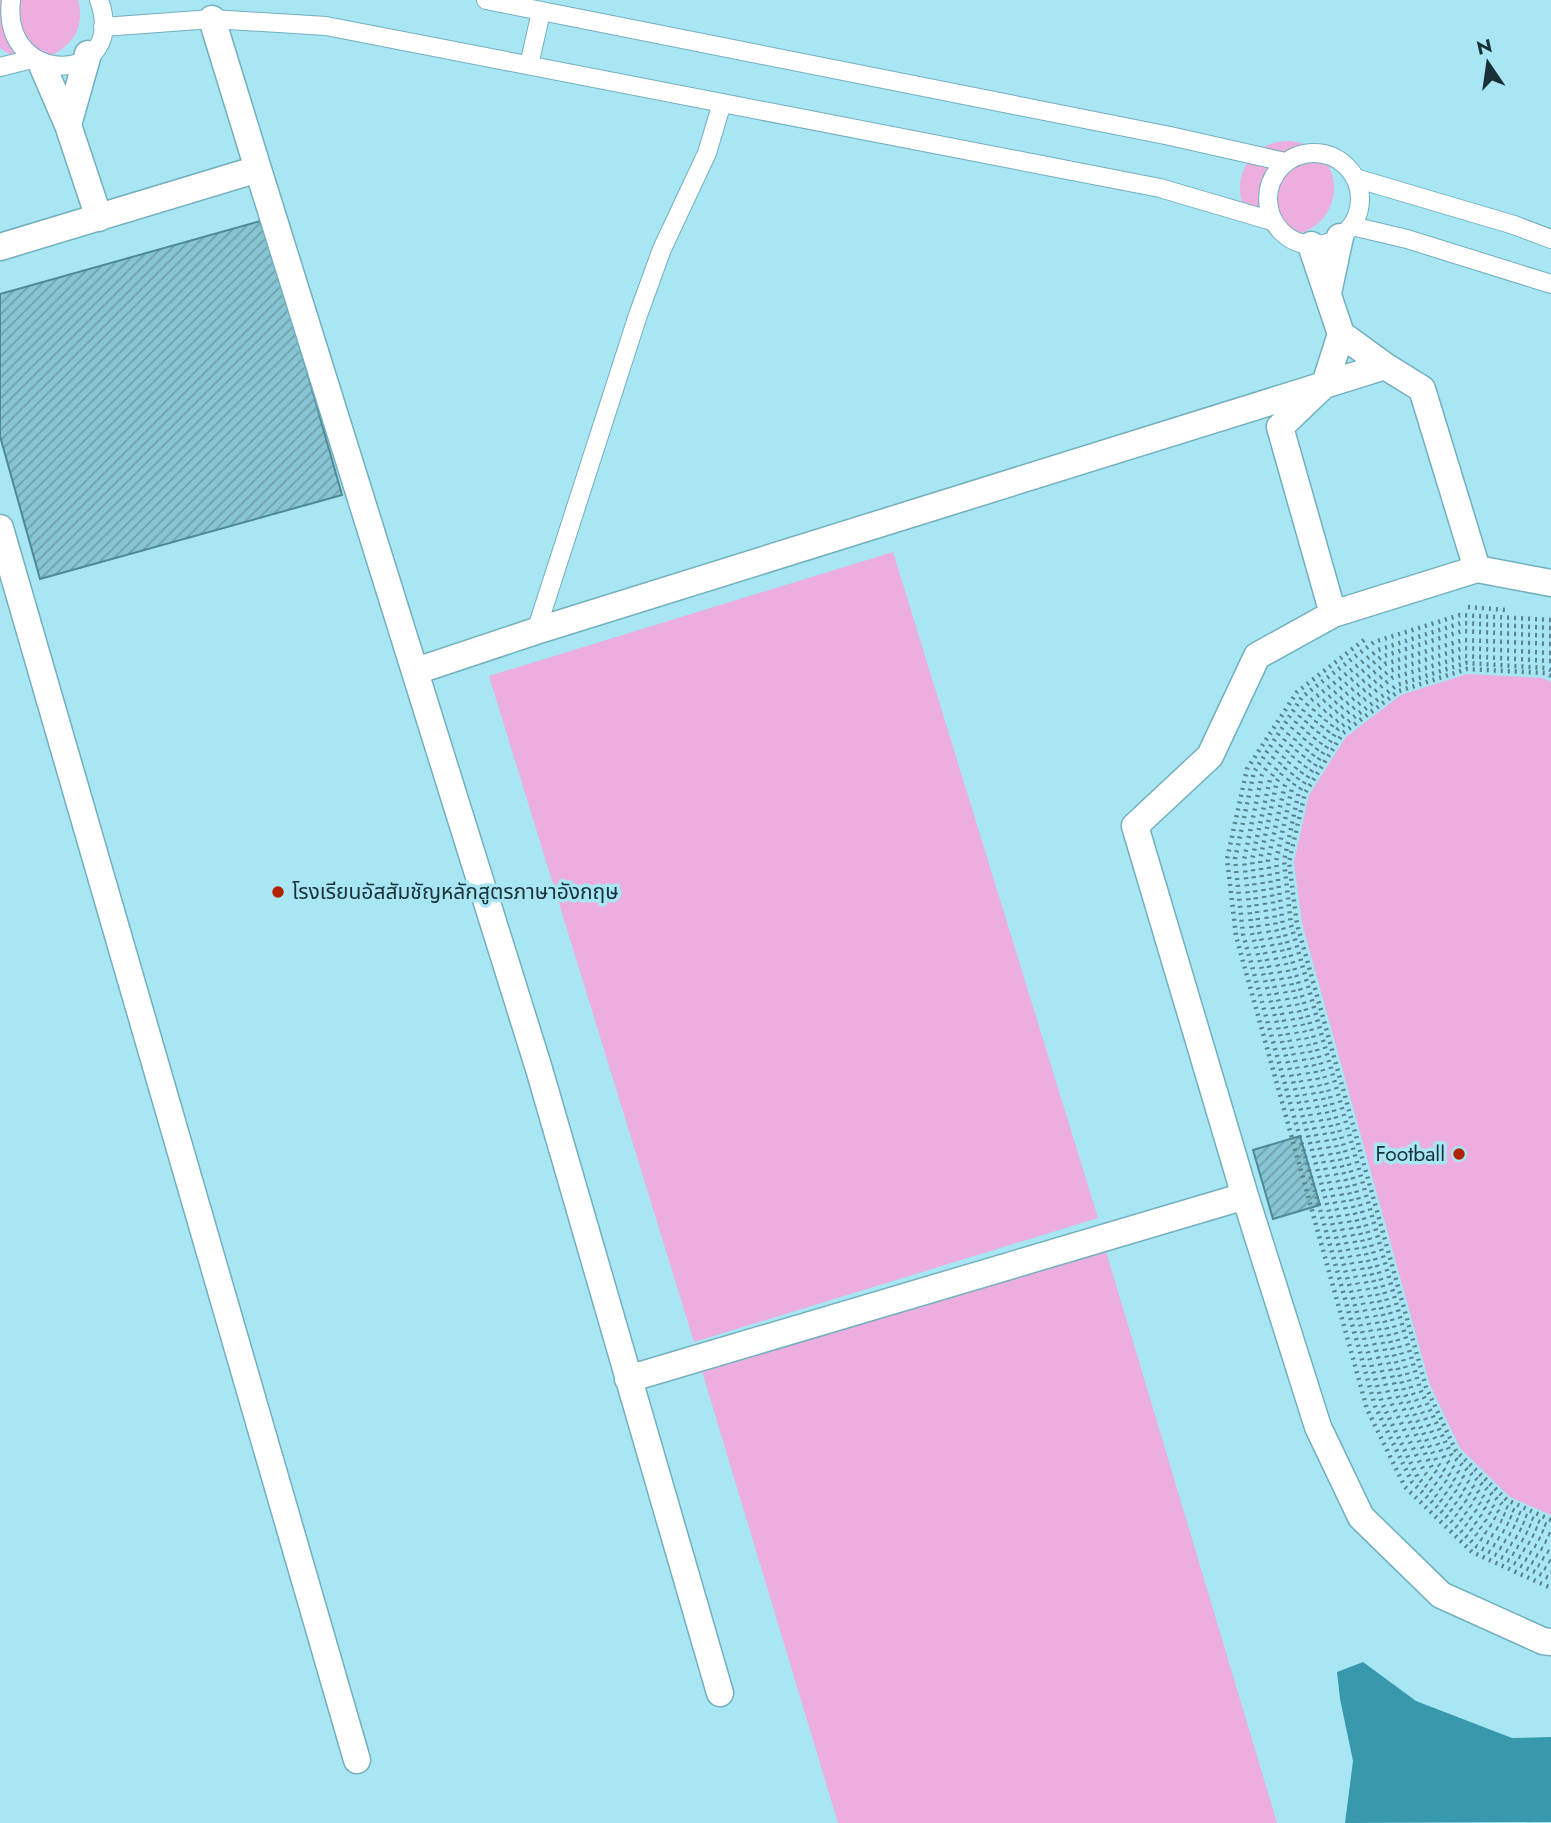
<svg xmlns="http://www.w3.org/2000/svg" width="1551" height="1823" font-family="Jost,'Noto Sans Thai',sans-serif">
<defs>
<pattern id="building-hatch" width="6" height="6" patternUnits="userSpaceOnUse" patternTransform="scale(1.75)"><rect width="6" height="6" fill="#88c5d2"/><path d="M-1 1l2-2M0 6l6-6M5 7l2-2" fill="none" stroke="#6ea1ab"/></pattern>
</defs>
<rect width="100%" height="100%" fill="#a8e6f4"/>
<path fill="#ecaddf" d="M0,0h78c14,47 -43,76 -78,48z
M1240 188a47 47 0 1 1 94 0a47 47 0 1 1-94 0Z
M893,552l205,666 -404,124 -205,-666z
M1467,674l76,4 8,4v833l-41,-18 -50,-49 -30,-63 -128,-462 -8,-61 15,-67 37,-58 55,-42z
M1105,1248l172,575h-439l-137,-455z"/>
<path fill="#3899ac" d="M1363,1662l53,39 96,37 39,-1v85l-206,1 8,-62 -13,-62 -3,-27z"/>
<path fill="url(#building-hatch)" stroke="#4e8997" stroke-width="2" d="M264,220l78,275 -302,84 -40,-143v-142z
M1300,1136l20,69 -47,14 -20,-69z"/>
<g fill="none" stroke-linecap="round" stroke-linejoin="round">
<defs>
<path id="service" d="M11,0c-11,89 119,86 88,0
M486,0l684,136 115,26
M103,27l109,-8 114,7 834,162 112,33
M529,65l12,-53
M0,67l28,-7
M1268 199a46 46 0 1 1 92 0a46 46 0 1 1-92 0Z
M1355,178l159,47 37,14
M1352,226l55,13 144,45
M536,631l102,-316 24,-66 45,-96 15,-50"/>
<path id="pedestrian" d="M43,67l25,58 20,-71
M68,125l31,93
M258,169l281,900 181,624
M1311,245l30,89 -16,50 -45,43 53,187 144,-45
M0,247l258,-78 -46,-150
M1328,293l12,-56
M1341,334l44,32
M0,528l357,1232
M416,671l120,-40 849,-265 37,23 55,180 74,14
M1245,1196l73,231 43,90 80,78 102,46 8,1
M628,1379l617,-183 -110,-370 75,-70 47,-100 76,-42"/>
</defs>
<use href="#service" stroke="#73afbd" stroke-width="20"/>
<use href="#pedestrian" stroke="#73afbd" stroke-width="29"/>
<path stroke="#59838c" stroke-width="4.5" stroke-dasharray="2 5" stroke-linecap="butt" d="M1468,607l37,3
M1551,620l-91,-5 -86,27 -72,55 -48,75 -19,87 8,75 132,472 37,76 64,64 75,33
M1551,628l-90,-5 -83,27 -69,52 -47,73 -18,85 8,73 130,470 36,75 63,61 70,32
M1551,636l-89,-5 -81,26 -66,51 -45,71 -18,81 7,71 131,469 35,73 60,59 66,30
M1364,640l-67,52 -50,77 -20,90 9,77 131,473 38,78 67,65 79,36
M1551,644l-88,-4 -78,24 -64,50 -44,67 -17,79 8,70 130,467 34,71 58,57 61,28
M1551,653l-87,-5 -75,23 -62,48 -42,66 -17,75 8,68 129,466 33,70 57,54 56,26
M1551,661l-86,-5 -73,22 -59,46 -41,64 -16,73 7,66 129,464 33,68 54,53 52,23
M1551,670l-5,-2 -80,-5 -69,22 -59,44 -39,62 -15,70 7,64 129,464 31,65 53,52 47,21
M1551,676l-6,-3 -78,-4 -68,22 -56,42 -38,60 -16,69 8,62 129,463 30,64 51,49 44,20"/>
<use href="#service" stroke="#fff" stroke-width="18"/>
<use href="#pedestrian" stroke="#fff" stroke-width="26"/>
</g>
<g fill="#af2300" stroke="#a8e6f4" stroke-width="2.5">
<circle cx="278" cy="892" r="7"/>
<circle cx="1459" cy="1154" r="7"/>
</g>
<g text-anchor="middle" stroke-width="7" stroke-linejoin="round" paint-order="stroke">
<g font-size="21" fill="#183137" stroke="#a8e6f4" text-anchor="start">
<text x="292" y="899">โรงเรียนอัสสัมชัญหลักสูตรภาษาอังกฤษ</text>
<text x="1445" y="1161" text-anchor="end">Football</text>
</g>
</g>
<g transform="translate(1488 63) rotate(347)" stroke="#a8e6f4" stroke-width="5" paint-order="stroke">
<path d="M0-5L12 26L0 18L-12 26Z" fill="#183137"/>
<text y="-10" font-size="19" font-weight="bold" text-anchor="middle" fill="#183137">N</text>
</g>
</svg>
